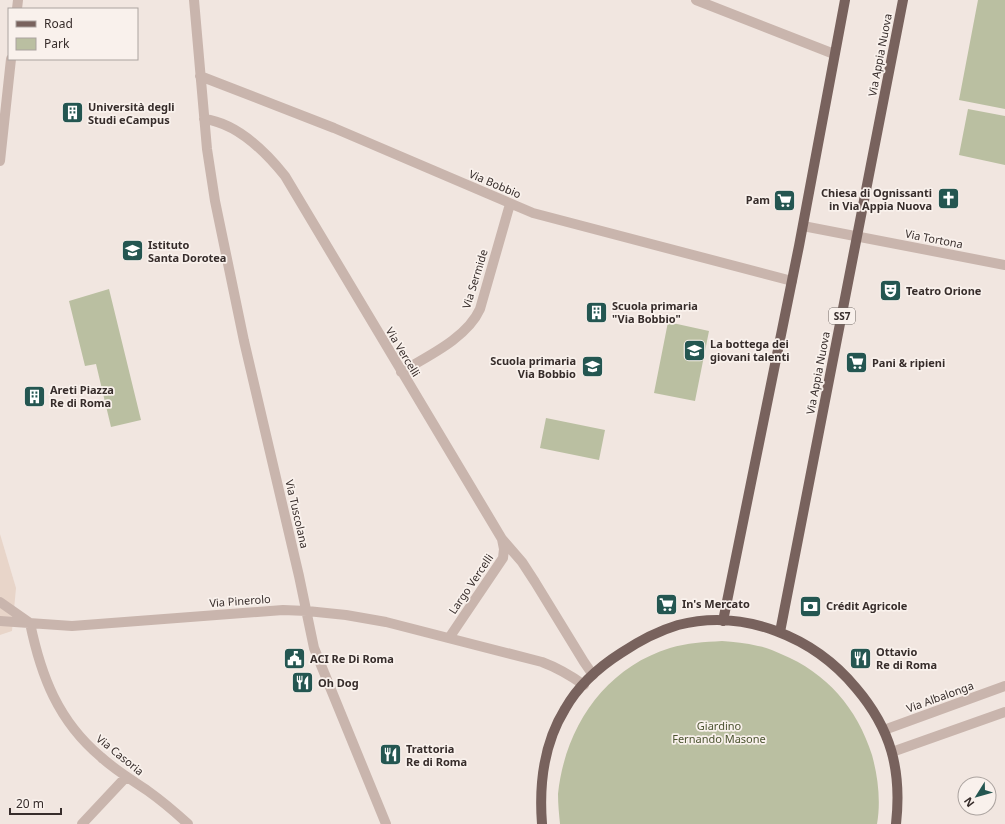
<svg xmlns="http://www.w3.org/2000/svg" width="1005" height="824" font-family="'Noto Sans',sans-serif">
<rect width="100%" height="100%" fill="#f1e6e0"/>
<path fill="#babfa1" d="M978,0h27v109l-46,-9z
M968,109l37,7v49l-46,-10z
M109,289l32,131 -30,7 -15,-63 -11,2 -16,-65z
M668,322l41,9 -14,70 -41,-8z
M546,418l59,12 -6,30 -59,-12z
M722,641c12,1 24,2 36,5 8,1 16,5 23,8 46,19 76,54 91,101 6,22 9,46 5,69h-317c-1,-10 -2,-20 -2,-30 7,-67 47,-126 112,-146 17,-5 34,-6 52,-7z"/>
<path fill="#e8d5c9" d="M0,534l16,54 -4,43 -12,4z"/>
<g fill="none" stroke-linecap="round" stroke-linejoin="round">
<path stroke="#c9b5ad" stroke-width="10" d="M194,0l13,149 8,52 29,140 55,235 15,72 72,176
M696,0l138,54
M17,9l1,-9
M200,76l134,52 199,85 259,68
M204,119c33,4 61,32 81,57l217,363 20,23 13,20 49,80 9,13
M0,161l11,-102
M803,226l202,39
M401,372c27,-16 66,-34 79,-63l30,-105
M0,602l30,21
M0,621l72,5 211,-16 24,1 39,4 40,7 156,40c16,6 28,13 42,23
M30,623c11,53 28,98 71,134 14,13 31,23 47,34 14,10 27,21 40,33
M449,638l54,-80 1,-9 -2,-10
M884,730l121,-44
M892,752l113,-40
M82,824l44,-47"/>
<path stroke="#78625d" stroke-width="10" d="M723,621l76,-375 46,-246
M780,632l123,-632
M542,824c-3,-39 2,-81 23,-115 13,-23 34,-42 56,-56 18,-12 37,-22 57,-28 66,-17 136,12 178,63 35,41 46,82 40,136"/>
</g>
<defs>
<symbol id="building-square" viewBox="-11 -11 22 22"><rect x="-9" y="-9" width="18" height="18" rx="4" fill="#245651" stroke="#f9f1ec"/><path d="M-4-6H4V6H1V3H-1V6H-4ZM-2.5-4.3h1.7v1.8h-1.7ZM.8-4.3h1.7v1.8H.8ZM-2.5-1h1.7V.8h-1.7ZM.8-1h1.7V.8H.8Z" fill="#fff"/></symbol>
<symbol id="church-square" viewBox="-11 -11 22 22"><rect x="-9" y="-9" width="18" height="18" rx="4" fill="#245651" stroke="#f9f1ec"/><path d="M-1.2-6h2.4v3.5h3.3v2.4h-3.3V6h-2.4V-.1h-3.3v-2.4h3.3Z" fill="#fff"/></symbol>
<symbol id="supermarket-square" viewBox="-11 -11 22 22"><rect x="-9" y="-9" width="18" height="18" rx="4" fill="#245651" stroke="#f9f1ec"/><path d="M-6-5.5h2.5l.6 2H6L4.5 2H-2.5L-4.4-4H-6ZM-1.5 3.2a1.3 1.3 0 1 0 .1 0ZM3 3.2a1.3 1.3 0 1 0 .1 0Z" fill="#fff"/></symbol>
<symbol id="school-square" viewBox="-11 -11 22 22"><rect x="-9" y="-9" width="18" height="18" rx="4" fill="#245651" stroke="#f9f1ec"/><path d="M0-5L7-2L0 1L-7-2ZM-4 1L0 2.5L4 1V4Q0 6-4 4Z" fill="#fff"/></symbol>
<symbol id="theatre-square" viewBox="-11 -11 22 22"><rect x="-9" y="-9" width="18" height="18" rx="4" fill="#245651" stroke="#f9f1ec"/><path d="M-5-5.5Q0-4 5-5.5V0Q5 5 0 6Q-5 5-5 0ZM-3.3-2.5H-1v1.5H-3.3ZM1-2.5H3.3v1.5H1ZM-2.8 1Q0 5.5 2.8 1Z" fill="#fff"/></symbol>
<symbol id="bank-square" viewBox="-11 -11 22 22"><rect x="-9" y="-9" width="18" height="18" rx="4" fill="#245651" stroke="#f9f1ec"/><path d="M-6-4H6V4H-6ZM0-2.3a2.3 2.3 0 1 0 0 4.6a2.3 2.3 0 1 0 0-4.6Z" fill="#fff"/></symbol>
<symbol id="restaurant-square" viewBox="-11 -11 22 22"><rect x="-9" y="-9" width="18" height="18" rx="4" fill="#245651" stroke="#f9f1ec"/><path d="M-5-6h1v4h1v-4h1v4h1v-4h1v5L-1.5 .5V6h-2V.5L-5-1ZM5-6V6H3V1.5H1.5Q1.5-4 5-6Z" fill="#fff"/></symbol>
<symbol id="civic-square" viewBox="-11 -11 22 22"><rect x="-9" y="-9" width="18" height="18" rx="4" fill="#245651" stroke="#f9f1ec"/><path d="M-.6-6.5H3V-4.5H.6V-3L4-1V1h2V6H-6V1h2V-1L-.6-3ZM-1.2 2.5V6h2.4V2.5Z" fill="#fff"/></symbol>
</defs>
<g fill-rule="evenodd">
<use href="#building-square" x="60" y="100" width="25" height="25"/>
<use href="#church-square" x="936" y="186" width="25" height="25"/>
<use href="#supermarket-square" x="772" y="188" width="25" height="25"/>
<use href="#school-square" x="120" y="238" width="25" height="25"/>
<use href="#theatre-square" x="878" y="278" width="25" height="25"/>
<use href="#building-square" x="584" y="300" width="25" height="25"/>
<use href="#school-square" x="682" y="338" width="25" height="25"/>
<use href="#supermarket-square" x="844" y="350" width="25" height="25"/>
<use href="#school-square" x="580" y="354" width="25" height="25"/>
<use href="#building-square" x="22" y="384" width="25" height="25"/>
<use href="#supermarket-square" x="654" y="592" width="25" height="25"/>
<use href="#bank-square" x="798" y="594" width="25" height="25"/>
<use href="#restaurant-square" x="848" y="646" width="25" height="25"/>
<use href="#civic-square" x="282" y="646" width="25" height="25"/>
<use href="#restaurant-square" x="290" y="670" width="25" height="25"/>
<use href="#restaurant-square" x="378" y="742" width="25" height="25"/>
</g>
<g text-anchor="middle" stroke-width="3.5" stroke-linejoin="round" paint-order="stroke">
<rect fill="#f9f1ec" stroke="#716865" stroke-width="1" x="829" y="308" width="26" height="16" rx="3"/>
<g font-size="10" font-weight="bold" fill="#372d2b">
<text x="842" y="320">SS7</text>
</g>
<g font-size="11" fill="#372d2b" stroke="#f9f1ec">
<text transform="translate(880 55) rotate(-79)" y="4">Via Appia Nuova</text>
<text transform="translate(495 184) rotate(23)" y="4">Via Bobbio</text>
<text transform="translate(934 239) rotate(11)" y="4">Via Tortona</text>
<text transform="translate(475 279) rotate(-73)" y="4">Via Sermide</text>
<text transform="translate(403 352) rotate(59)" y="4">Via Vercelli</text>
<text transform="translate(818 373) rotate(-79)" y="4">Via Appia Nuova</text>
<text transform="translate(297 514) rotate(77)" y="4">Via Tuscolana</text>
<text transform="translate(471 584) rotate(-56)" y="4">Largo Vercelli</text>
<text transform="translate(240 601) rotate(-4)" y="4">Via Pinerolo</text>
<text transform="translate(940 697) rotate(-20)" y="4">Via Albalonga</text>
<text transform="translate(120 755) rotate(39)" y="4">Via Casoria</text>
</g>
<g font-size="11" font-weight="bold" fill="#372d2b" stroke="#f9f1ec" text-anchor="start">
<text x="88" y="111">Università degli<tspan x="88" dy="13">Studi eCampus</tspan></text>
<text x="932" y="197" text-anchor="end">Chiesa di Ognissanti<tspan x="932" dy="13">in Via Appia Nuova</tspan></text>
<text x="770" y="204" text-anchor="end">Pam</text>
<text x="148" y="249">Istituto<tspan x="148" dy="13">Santa Dorotea</tspan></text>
<text x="906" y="295">Teatro Orione</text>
<text x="612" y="310">Scuola primaria<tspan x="612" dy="13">"Via Bobbio"</tspan></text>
<text x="710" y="348">La bottega dei<tspan x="710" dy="13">giovani talenti</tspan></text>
<text x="576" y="365" text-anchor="end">Scuola primaria<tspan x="576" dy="13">Via Bobbio</tspan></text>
<text x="872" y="367">Pani &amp; ripieni</text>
<text x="50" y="394">Areti Piazza<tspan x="50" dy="13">Re di Roma</tspan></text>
<text x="682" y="608">In's Mercato</text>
<text x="826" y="610">Crédit Agricole</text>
<text x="876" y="656">Ottavio<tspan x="876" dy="13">Re di Roma</tspan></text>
<text x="310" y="663">ACI Re Di Roma</text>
<text x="318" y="687">Oh Dog</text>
<text x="406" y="753">Trattoria<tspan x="406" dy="13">Re di Roma</tspan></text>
</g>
<g font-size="11" fill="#4c5431" stroke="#f9f1ec">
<text x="719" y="730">Giardino<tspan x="719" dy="13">Fernando Masone</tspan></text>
</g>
</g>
<rect x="8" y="8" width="130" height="52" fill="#f9f1ec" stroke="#aba39f"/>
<rect x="16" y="21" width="20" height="6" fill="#78625d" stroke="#aba39f"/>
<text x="44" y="28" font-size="12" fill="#372d2b">Road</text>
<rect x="16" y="38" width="20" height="12" fill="#babfa1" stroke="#aba39f"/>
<text x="44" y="48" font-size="12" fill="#372d2b">Park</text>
<g transform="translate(977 796) rotate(233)"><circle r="19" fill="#f9f1ec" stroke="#aba39f"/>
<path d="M0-3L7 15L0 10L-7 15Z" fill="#245651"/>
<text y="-6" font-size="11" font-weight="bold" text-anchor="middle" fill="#372d2b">N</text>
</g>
<path d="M10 808v6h51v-6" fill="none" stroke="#372d2b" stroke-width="2"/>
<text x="16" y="808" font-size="12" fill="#372d2b" stroke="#f9f1ec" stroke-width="3" paint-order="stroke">20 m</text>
</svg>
